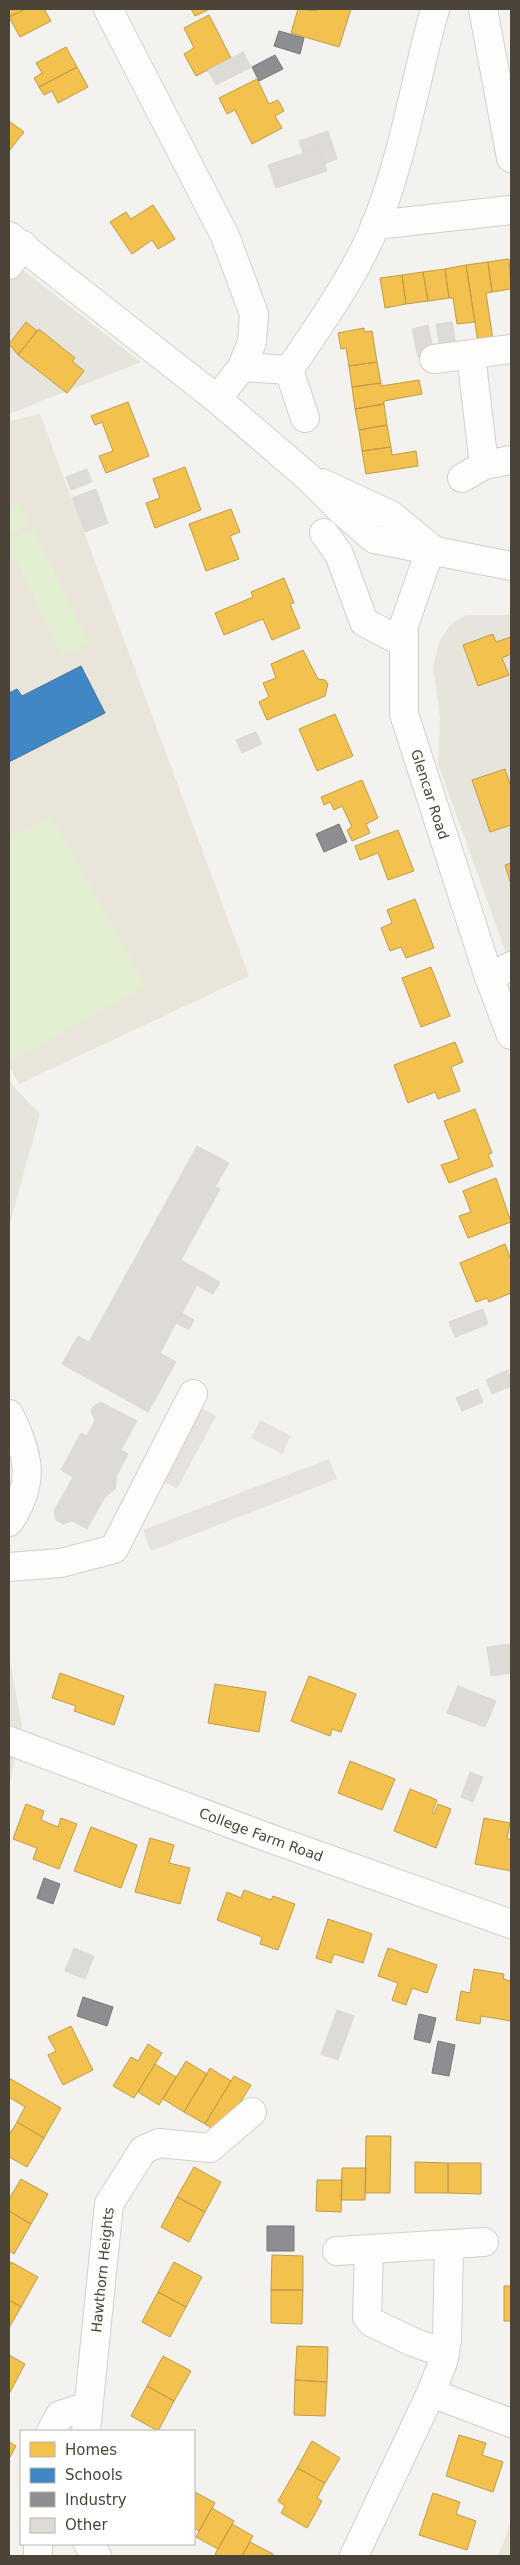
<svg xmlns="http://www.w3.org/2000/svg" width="520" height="2565" font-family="'DejaVu Sans',sans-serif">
<rect width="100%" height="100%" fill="#f4f2ee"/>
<path fill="#e7e4dc" d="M9,259l132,103 -132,52z
M466,615h45v352l-73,-203 2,-47 -7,-50 6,-25 12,-18z
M9,1078l5,9 26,27 -31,113z
M9,1655l13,70 -13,62z"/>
<path fill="#eae5da" d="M40,414l209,562 -230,108 -10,-18v-645z
M511,2521v35h-13z"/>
<path fill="#e1eecf" d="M19,503l12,20 -22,12v-27z
M33,528l56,115 -27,13 -53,-110v-6z
M51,815l95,171 -136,76 -1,-224z"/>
<path fill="#e6e3df" d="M196,1405l20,11 -39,73 -21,-12z
M260,1420l31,16 -9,18 -31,-16z
M329,1459l8,20 -186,72 -8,-21z"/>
<path fill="#f2c14e" stroke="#c09c48" d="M9,9h16l-16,8z
M25,9h19l7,12 -31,16 -11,-20z
M191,9h19l-15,7z
M298,9l19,2 1,-2h33l-12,38 -48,-14z
M209,15l22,43 -35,18 -12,-22 10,-6 -10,-20z
M66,47l11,20 -38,20 -5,-9 8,-5 -6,-10z
M77,67l11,20 -30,16 -6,-12 -8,4 -5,-8z
M257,79l12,25 9,-4 6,11 -9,5 7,12 -30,16 -17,-34 -8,4 -8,-16z
M9,121l15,11 -15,19z
M153,205l22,34 -17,10 -6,-9 -20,14 -22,-32 16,-10 5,7z
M509,259l2,30 -19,3 -4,-30z
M488,262l4,30 -6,1 8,54 -15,2 -13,-84z
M466,265l9,57 -18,2 -4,-26h-4l-4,-29z
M445,269l4,29 -21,3 -5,-29z
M423,272l5,29 -22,3 -4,-29z
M402,275l4,29 -21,4 -5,-30z
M26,322l11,9 -19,24 -9,-11z
M364,328v4l8,-1 5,31 -28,4 -3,-18 -5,1 -3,-16z
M39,329l36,29 -3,3 12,10 -17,22 -49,-38z
M377,362l4,21 -29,4 -3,-21z
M419,380l3,14 -38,7v3l-29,5 -3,-22 29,-4v3z
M128,402l21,54 -43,17 -7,-17 14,-5 -11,-29 -7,3 -4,-9z
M384,404l3,21 -28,5 -4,-21z
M387,425l4,22 -29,4 -3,-21z
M391,447l1,8 24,-4 2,15 -52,8 -4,-23z
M185,467l16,43 -46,18 -9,-25 14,-5 -7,-19z
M231,509l9,23 -10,4 9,23 -33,12 -17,-47z
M284,578l10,25 -4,1 10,24 -28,12 -9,-21 -39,16 -9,-22 38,-16 -2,-5z
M493,634l3,8 15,-5v17l-9,4 7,17 -31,11 -15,-41z
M303,650l15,29 7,1 3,4 -3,12 -58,24 -8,-18 10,-5 -6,-14 13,-5 -5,-14z
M335,714l18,42 -36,15 -18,-42z
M505,769l6,18v38l-21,7 -18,-52z
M362,780l16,38 -12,6 4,9 -18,8 -5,-11 5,-3 -10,-21 -8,4 -4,-8 -6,3 -3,-8z
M398,830l16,41 -26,9 -10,-27 -18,7 -5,-14z
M511,863v21l-6,-19z
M415,899l19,49 -28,10 -5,-11 -11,4 -9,-23 11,-5 -5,-13z
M431,967l19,49 -29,11 -19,-49z
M455,1042l8,20 -12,5 9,24 -22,8 -3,-7 -27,11 -14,-38z
M475,1109l17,44 -4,1 5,12 -44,17 -8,-18 18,-6 -15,-38z
M496,1178l15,44 -43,16 -9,-22 12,-4 -8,-21z
M505,1244l6,16v33l-22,9 -2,-4 -11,4 -16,-39z
M60,1673l64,23 -10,29 -40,-14 2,-5 -24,-8z
M309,1676l47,18 -15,38 -9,-3 -2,7 -39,-15z
M215,1684l51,8 -7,40 -51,-9z
M350,1761l45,18 -13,31 -44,-17z
M410,1789l27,11 -5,13 2,1 4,-10 13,5 -15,39 -42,-17z
M26,1804l18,7 -3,9 17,7 3,-9 16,6 -18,45 -26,-10 4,-11 -24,-9z
M484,1818l26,5 -3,16h4v32l-36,-7z
M91,1827l46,18 -16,43 -47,-17z
M150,1838l24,7 -5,18 21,5 -10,36 -45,-12z
M244,1890l27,10 2,-4 22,8 -17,46 -18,-6 2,-7 -45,-17 10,-28 14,6z
M328,1919l44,15 -9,29 -29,-9 -3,9 -15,-5z
M388,1948l49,17 -10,28 -15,-5 -6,17 -14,-5 6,-17 -20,-7z
M474,1969l30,5 -1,5 8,2v40l-30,-5 -1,8 -24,-4 5,-29 9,2z
M71,2026l22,44 -30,15 -15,-30 8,-4 -8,-14z
M148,2044l14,9 -28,45 -21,-12 18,-29 7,4z
M186,2061l21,13 -23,38 -21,-13z
M155,2064l21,13 -17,28 -21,-13z
M210,2068l21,13 -26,43 -21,-12z
M234,2076l17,9 -30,49 -16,-10z
M9,2078l52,30 -17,30 -27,-16 8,-15 -16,-10z
M17,2122l27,16 -17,29 -18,-10v-22z
M366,2136h25l-1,57h-25z
M415,2162l33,1v30h-33z
M448,2163h33v31l-33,-1z
M194,2167l27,15 -16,30 -28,-15z
M342,2168h24l-1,32h-24z
M21,2179l27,15 -17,30 -22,-13v-12z
M317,2180h25l-1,32 -25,-1z
M177,2197l28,15 -16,30 -28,-15z
M9,2211l22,13 -17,30 -5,-3z
M272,2255l31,1v34h-32z
M11,2262l27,15 -17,30 -12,-7v-34z
M174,2262l28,15 -16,30 -28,-15z
M504,2286h7v35h-7z
M271,2290h32l-1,34 -31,-1z
M158,2292l28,15 -16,30 -28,-15z
M9,2300l12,7 -12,21z
M297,2346l31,1 -1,35 -32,-2z
M9,2355l16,9 -16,30z
M163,2356l28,15 -17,30 -27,-15z
M295,2380l32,2 -2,34 -31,-1z
M147,2386l27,15 -16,30 -27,-15z
M459,2435l27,8 -4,12 21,7 -10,30 -47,-16z
M312,2441l28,17 -15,25 -28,-15z
M9,2442l7,4 -7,13z
M297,2468l28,15 -8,15 5,3 -15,27 -26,-15 4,-7 -7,-5z
M195,2492l20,11 -16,28 -5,-3z
M433,2493l27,9 -4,12 20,7 -9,29 -48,-15z
M212,2508l22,13 -16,28 -22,-12z
M232,2524l21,12 -11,20h-24l-3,-2z
M250,2542l23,12 -1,2h-30z"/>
<path fill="#3f88c5" stroke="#43749b" d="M81,666l24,47 -96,49v-69l8,-4 5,7z"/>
<path fill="#8d8d92" stroke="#797777" d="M279,31l25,7 -4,16 -26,-8z
M275,55l8,14 -24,12 -7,-14z
M339,824l8,18 -23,10 -8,-18z
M44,1878l16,6 -7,20 -16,-6z
M83,1997l30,10 -6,19 -30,-10z
M419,2014l17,4 -6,25 -16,-4z
M438,2041l17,4 -6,31 -17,-3z
M267,2226h27v25h-27z"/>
<path fill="#dedbd6" stroke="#dcd9d4" d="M243,52l8,15 -35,18 -8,-15z
M328,131l9,28 -13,5 -5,-16 -16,5 -4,-12z
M319,148l8,23 -51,17 -8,-23z
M452,322l5,30 -16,2 -5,-30z
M428,325l6,28 -16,4 -6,-28z
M87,469l5,13 -21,8 -5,-13z
M96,489l12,34 -23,9 -13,-34z
M256,732l6,12 -20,9 -6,-13z
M197,1146l32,17 -14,24 5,2 -39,71 39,22 -7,12 -16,-9 -15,28 12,7 -5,10 -13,-7 -16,30 16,9 -28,50 -86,-48 16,-28 11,6z
M483,1309l5,15 -33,13 -6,-15z
M508,1370l3,16 -19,8 -6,-14z
M478,1389l5,13 -21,9 -6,-13z
M100,1402l37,19 -16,29 7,4 -11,21 -2,14 -10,8 -18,32 -15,-8 -9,3 -7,-4 -2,-9 19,-34 -12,-7 20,-37 6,3 8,-16 -4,-9 2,-4z
M511,1644v29l-20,3 -4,-29z
M458,1686l38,15 -11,26 -38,-14z
M470,1772l13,5 -10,25 -12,-5z
M74,1948l20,8 -9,23 -20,-8z
M337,2010l17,6 -16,44 -17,-6z"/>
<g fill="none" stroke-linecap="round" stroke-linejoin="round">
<defs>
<g id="minor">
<path d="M108,9l117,227 29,78 -2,28 -10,25 -25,32"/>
<path d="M483,9l28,149"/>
<path d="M375,225l136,-15"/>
<path d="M9,236l208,163 91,78 35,35 31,27 137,27"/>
<path d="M9,265l14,-20"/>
<path d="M471,355l13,110"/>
<path d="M434,359l77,-10"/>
<path d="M242,367l47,3c31,-46 66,-94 87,-146 28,-69 39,-144 59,-215"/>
<path d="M289,370l16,48"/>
<path d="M462,478l22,-13 27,-5"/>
<path d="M322,483l69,32 39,32"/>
<path d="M324,533l15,21 25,68 38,20"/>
<path id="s1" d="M431,548l-27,77v89l85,263 22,58"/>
<path d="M489,977l22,-11"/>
<path d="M9,1414c20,41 27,68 0,108"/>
<path d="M9,1567l52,-4 53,-14 79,-155"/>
<path id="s2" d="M10,1741l259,97 242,86"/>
<path d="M369,2250l-2,67 4,5 44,21 30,10"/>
<path d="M337,2251l147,-9"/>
<path d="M431,2393l80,30"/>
<path d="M51,2431l9,-16 28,-9"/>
<path id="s3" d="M86,2431l23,-227 34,-54 16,-7 51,5 42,-36"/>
<path d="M88,2544l9,12"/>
<path d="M38,2556v-12"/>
<path d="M354,2556l77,-163 12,-31 4,-22 2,-95"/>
</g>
</defs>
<use href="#minor" stroke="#d2d0cb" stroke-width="30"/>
<use href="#minor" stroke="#fdfdfc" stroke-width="28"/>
</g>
<g text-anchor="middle" stroke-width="5" stroke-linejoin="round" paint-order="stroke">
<g font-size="14" fill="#4b4439" stroke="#fff">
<text dy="5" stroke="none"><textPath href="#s1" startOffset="255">Glencar Road</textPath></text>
<text dy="5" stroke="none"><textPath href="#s2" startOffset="268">College Farm Road</textPath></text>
<text dy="5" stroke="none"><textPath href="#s3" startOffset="162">Hawthorn Heights</textPath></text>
</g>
</g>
<rect width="520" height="2565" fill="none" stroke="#4b4439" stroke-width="20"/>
<rect x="20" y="2430" width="175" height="115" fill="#ffffff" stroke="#b7b4b0"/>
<rect x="30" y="2442" width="25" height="15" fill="#f2c14e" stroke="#b7b4b0"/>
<text x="65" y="2455" font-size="15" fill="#4b4439">Homes</text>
<rect x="30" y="2468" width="25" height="15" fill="#3f88c5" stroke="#b7b4b0"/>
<text x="65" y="2480" font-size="15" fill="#4b4439">Schools</text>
<rect x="30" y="2492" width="25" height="15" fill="#8d8d92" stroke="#b7b4b0"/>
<text x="65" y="2505" font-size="15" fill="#4b4439">Industry</text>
<rect x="30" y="2518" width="25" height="15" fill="#dedbd6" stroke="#b7b4b0"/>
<text x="65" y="2530" font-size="15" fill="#4b4439">Other</text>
</svg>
